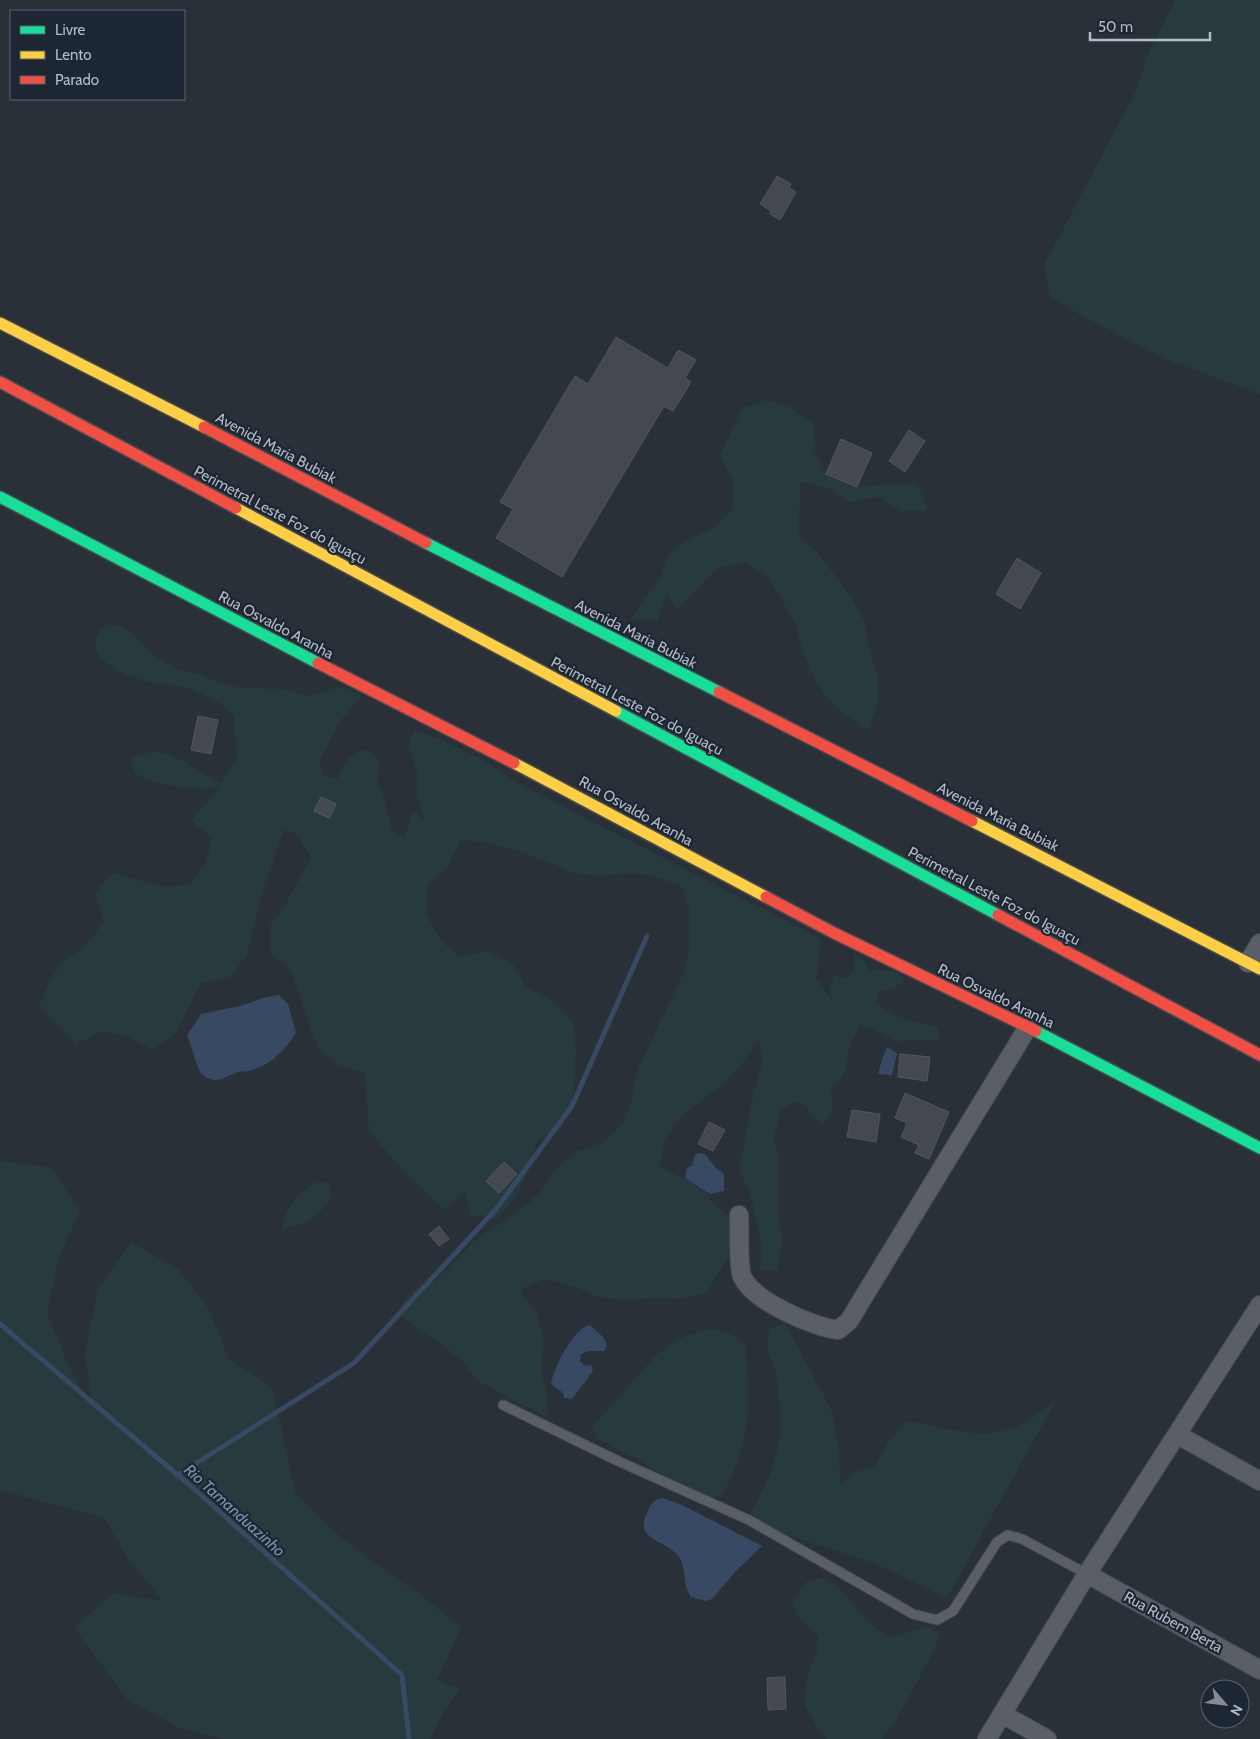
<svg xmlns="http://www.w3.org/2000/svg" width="1260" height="1739" font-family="Cabin,sans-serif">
<rect width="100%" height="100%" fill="#2a3038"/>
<path fill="#273a3e" d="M1175,0h85v394l-87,-32 -93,-47 -29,-19 -7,-31 93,-176 10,-33z
M767,400l24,8 22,15 2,28 12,23 30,13 36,-4 25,2 10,25 -27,1 -21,-14 -31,5 -21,-14 -28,-6 -1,54 19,17 33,44 13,24 5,28 8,26 1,30 -10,25 -22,-14 -19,-18 -14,-22 -10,-24 -7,-27 -28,-49 -22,-13 -28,4 -41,43 -11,-16 -8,27 -27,-2 29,-41 9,-24 21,-15 24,-11 19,-20v-28l-13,-25 22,-47z
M108,624l14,3 11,7 20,21 24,14 27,6 12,7 25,6 43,1 26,7 27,-9 25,8 -24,29 -19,38 4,13 14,5c5,-15 11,-23 25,-31l12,5 6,12 -4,13 6,12 10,40 12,6 10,-25 11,10 -7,-24 -1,-26 -8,-25 5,-17c36,12 74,30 103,53l305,156 -6,40 16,21 -2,-12 4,-13 12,4 9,-11 -1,-12 5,-2 10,16 27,1 8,9 -11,9 -14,2 -4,13 24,13 39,10 2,13 -44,1 -24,-12 -13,-2c-4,9 -10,17 -11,27 -4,18 -1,22 -18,35 5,16 4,24 -8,36l-10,-9 -6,-11 -14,-3 -12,10 -7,28 5,14v59l4,30 -5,27h-17l2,-26 -12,-51 -11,-23 15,-78 9,-28 -4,-25 -15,22 -18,21 -47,36 -15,23 -4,27 25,10 21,14 5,10 22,16 2,27 -28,47 -27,7 -27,-1 -28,3 -29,-5 -24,-10 -27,-7 -26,11 17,22 7,26 -2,31 6,27 1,22 -70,-37 -17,-21 -21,-17 -23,-14 -20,-17 14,-21 24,-10 39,-40 44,-29 23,-20 14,-22 22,-19 28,-9 18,-19 9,-23 5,-27 23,-52 25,-51 5,-31v-28l-9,-25 -24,-9 -27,-4 -26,3 -27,-2 -55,-22 -32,-9 -29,-3 -13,26 -20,18 -2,30 15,27 19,16 25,-6 27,12 15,25 25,13 20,20 4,27 -4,58 -12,24 -25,12c-8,37 -12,49 -38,76l-27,-3 -5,-25 -20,20 -40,-37 -36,-42 -4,-58 -25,-8 -21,-15 -28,-79 -20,-18 -1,-27 15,-21 26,-48 -14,-23 -12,-4 -4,7 -19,55 -15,63 -17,22 -30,7 -25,51 -24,14 -23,-12 -26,-6 -26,13 -37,-37 10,-25 14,-21 23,-15 18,-25 -9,-28 17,-20 52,14 26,-3 16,-21 6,-25 -21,-18 28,-32c-28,3 -58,-2 -83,-14l-6,-14c37,-23 59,10 91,23l16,-24 -3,-43c-12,-13 -29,-22 -46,-28 -10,-4 -20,-3 -30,-4 -28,-5 -89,-28 -50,-60z
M0,1161l51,6 29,45 -22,47 -11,53 20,51 26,45 -8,-53 13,-66 33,-47 47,27 31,40 20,50 43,28 23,106 40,39 43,34 43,29 40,33 -24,52 23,9 -16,22 -14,28h-205l-44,-10 -54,-30 -53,-71 39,-35 50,8 -33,-40 -26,-43 -104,-28z
M314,1183h14l3,13c-14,24 -22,27 -49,33 3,-23 15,-33 32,-46z
M785,1323l46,86 8,41 1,34 11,-10 24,-8 13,-24 18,-21c34,5 74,20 108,7 16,-6 29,-18 42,-28l-109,198 -71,-34 -103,-34 -22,-16c11,-22 23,-46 28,-71 3,-15 0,-49 -2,-65 -3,-25 -16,-19 -6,-50z
M706,1329c13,1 31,3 38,16 2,4 2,11 2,16 7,43 0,98 -25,135l-12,3 -36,-17 -35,-23 -41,-20 -4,-13 64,-72 22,-15z
M821,1578l14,6 38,42 12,9 13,1 28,-10 13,7 -3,14 -39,72 -15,20h-55l-9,-10 -14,-25 4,-28 10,-27v-13l-21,-20 -5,-13 15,-22z"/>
<path fill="#384963" d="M279,995l9,9 8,29c-11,17 -26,33 -47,38 -4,1 -8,0 -11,1 -14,5 -22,14 -36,2 -5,-4 -11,-31 -15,-39l14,-21 39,-8 26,-9z
M887,1047l10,6 -5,22 -14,-1 5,-18z
M698,1153l7,1 10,13 9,7v17l-14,3 -25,-16 2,-10 5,-3 3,-10z
M590,1325l14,13 3,7 -3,6h-16l-7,3 -1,7 5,5 6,-1 2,6 -21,28 -7,-1 -3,-6 -11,-8c2,-15 23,-57 39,-59z
M662,1498l18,6 82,42 -26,25 -24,28 -7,2 -14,-4c-9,-12 -4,-28 -12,-40 -11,-17 -46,-16 -32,-44 3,-8 6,-13 15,-15z"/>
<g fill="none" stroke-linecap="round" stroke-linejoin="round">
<path stroke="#384963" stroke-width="5" d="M0,1324l193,164 209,187 7,64
M178,1475l176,-112 143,-155 75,-102 75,-170"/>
</g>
<path fill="#444950" stroke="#52575f" d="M777,176l14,8 -2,4 7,4 -16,28 -10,-6 1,-3 -11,-7z
M616,337l52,31 10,-18 18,10 -11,18 6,4 -18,29 -9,-5 -102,171 -66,-39 17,-29 -13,-7 75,-126 13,8z
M909,430l16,11 -20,31 -16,-11z
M841,439l31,14 -15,34 -31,-13z
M1017,558l24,15 -21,36 -24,-15z
M198,716l20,4 -7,34 -20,-4z
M321,797l15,7 -7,14 -15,-7z
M900,1054l30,3 -3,24 -29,-4z
M905,1093l44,19 -20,47 -14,-6 4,-8 -18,-8 6,-14 -12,-5z
M852,1110l28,4 -4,28 -29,-5z
M709,1122l16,8 -12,21 -15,-7z
M504,1162l13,12 -18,19 -13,-12z
M439,1226l10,13 -10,7 -10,-12z
M785,1677l1,32 -18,1 -1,-32z"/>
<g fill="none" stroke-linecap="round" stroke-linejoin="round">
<defs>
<path id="lane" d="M503,1405l115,56 131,59 164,94 24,6 16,-9 44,-69 11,-7 14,4 65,35"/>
<path id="street" d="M1248,963l12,-20
M739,1215c1,18 -1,39 2,58 6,26 72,54 97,57l11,-9 179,-294
M1178,1435l82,46
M1087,1574l173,96
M1002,1714l45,25
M987,1739l100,-165 173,-269"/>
<path id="fast" d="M0,497l318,166
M426,543l293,149
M616,711l382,204
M1036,1031l224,117"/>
<path id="slow" d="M0,323l204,104
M236,508l380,203
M514,763l252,134
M972,821l288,148"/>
<path id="jam" d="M0,382l236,126
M204,427l222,116
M318,663l196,100
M719,692l253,129
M766,897l68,36 202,98
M998,915l262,140"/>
</defs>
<use href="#lane" stroke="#484c53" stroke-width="11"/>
<use href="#street" stroke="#484c53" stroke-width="20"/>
<use href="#fast" stroke="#484c53" stroke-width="14"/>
<use href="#slow" stroke="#484c53" stroke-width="14"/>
<use href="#jam" stroke="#484c53" stroke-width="14"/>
<use href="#lane" stroke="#5a5e66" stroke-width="9"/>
<use href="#street" stroke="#5a5e66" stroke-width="18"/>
<use href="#fast" stroke="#16e098" stroke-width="11"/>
<use href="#slow" stroke="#ffcf43" stroke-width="11"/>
<use href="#jam" stroke="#f24e42" stroke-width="11"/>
</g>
<g text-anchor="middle" stroke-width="4.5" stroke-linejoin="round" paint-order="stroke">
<g font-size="15" fill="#b4bcc9" stroke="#1d2633">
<text transform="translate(276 448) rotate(28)" y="5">Avenida Maria Bubiak</text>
<text transform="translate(280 515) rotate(28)" y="5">Perimetral Leste Foz do Iguaçu</text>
<text transform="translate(276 625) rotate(28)" y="5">Rua Osvaldo Aranha</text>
<text transform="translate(636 634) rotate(27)" y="5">Avenida Maria Bubiak</text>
<text transform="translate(637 706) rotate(28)" y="5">Perimetral Leste Foz do Iguaçu</text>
<text transform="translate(636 811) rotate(29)" y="5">Rua Osvaldo Aranha</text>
<text transform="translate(998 817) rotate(27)" y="5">Avenida Maria Bubiak</text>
<text transform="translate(994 896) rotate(28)" y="5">Perimetral Leste Foz do Iguaçu</text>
<text transform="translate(996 996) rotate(26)" y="5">Rua Osvaldo Aranha</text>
<text transform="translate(1173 1622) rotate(29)" y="5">Rua Rubem Berta</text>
</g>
<g font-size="16" font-style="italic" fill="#7c92b1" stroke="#1d2633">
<text transform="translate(235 1510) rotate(42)" y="6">Rio Tamanduazinho</text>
</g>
</g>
<rect x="10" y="10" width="175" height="90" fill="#1d2633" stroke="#59626f"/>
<rect x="20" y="26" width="25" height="8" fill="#16e098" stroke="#59626f"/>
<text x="55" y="35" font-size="15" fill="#b4bcc9">Livre</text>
<rect x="20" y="51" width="25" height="8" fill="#ffcf43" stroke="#59626f"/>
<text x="55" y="60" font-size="15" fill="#b4bcc9">Lento</text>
<rect x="20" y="76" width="25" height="8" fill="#f24e42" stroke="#59626f"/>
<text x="55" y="85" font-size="15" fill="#b4bcc9">Parado</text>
<g transform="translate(1225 1704) rotate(118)"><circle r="24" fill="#1d2633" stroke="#59626f"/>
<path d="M0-4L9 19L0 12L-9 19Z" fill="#848b96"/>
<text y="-8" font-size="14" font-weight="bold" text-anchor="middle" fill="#b4bcc9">N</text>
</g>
<path d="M1090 32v8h120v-8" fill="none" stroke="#b4bcc9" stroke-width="2.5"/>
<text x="1098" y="32" font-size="15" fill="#b4bcc9" stroke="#1d2633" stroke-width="4" paint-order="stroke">50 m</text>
</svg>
